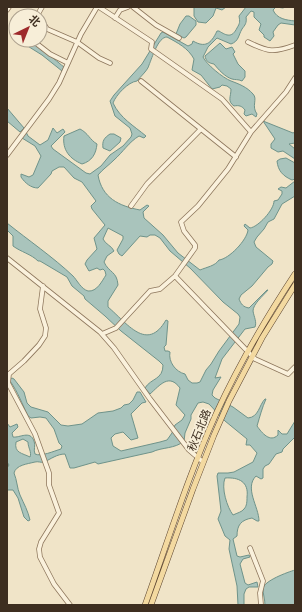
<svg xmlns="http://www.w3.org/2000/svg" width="302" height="612" font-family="'Crimson Pro','Noto Sans SC',serif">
<rect width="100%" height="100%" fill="#f0e4c8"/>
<path fill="#a9c4bc" stroke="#6f938a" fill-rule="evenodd" d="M194,7h32l-4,3 -6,-2 -3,8 -7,7 -8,-1 -4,-6z
M246,7h39l-2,1 -7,-1 -3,3c4,9 13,10 22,11v4l-14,-2 -3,2 -5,7 1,4 -4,5 -6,-4v-2l-5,-5 2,-6 -7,-7v-5l-3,-1 -5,6c1,6 -1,8 -4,12 -4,7 -3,12 -11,15l-14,-6 -9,9 -5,10c3,7 20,21 28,24 8,3 16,6 22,13 5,5 -2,12 4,20l-1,3 -4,-3 -6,2 -2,-2 1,-4c-3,-4 -6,-5 -11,-4 -7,-5 -3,-9 -3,-17l-4,-3 -5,-1 -2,2 -8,2 -11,-14 -9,-5 2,-11c-6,-11 -16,-16 -27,-22 -9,0 -15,21 -18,28 -1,5 -8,11 -12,16 -9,1 -21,14 -24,22 7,15 21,23 33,33l-2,2 -5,-2c-10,6 -16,16 -25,24 -5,5 -11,9 -16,15 4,23 21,31 42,35l7,-5 2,1 -6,6 1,6 19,17 15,18 22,17c7,-3 15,-4 19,-10 10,-1 28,-20 29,-30l-4,-4 1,-2 5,4c8,-1 24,-18 24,-27l4,-1 4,-6v-3l-4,-2 3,-2 5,1 9,-7v15l-13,8 -8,15 -6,3 -4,7 -7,8 -3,5 2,5 17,14 -1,3 -4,3 -16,19 -11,9 -2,4c2,5 4,8 10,9l18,-18h1c-5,6 -15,14 -15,21 1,6 4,11 2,16l-10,2 -23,30 -7,19 6,-1 -8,13 -1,5 3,3 18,9 15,11c11,-1 11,-13 17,-19h1c-4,9 -6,17 -9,27 5,7 13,17 21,9v-5l4,4h5l8,-13v16l-12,12 -1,3 -6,2 -7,10 -4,2 -2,3v9l-2,1 -5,-3c-12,12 3,31 3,45h-2l-5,-3c-11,2 -15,7 -15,18l-4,3 4,17 3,1 9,-2 1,2 -7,2 -3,5 5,19 3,2 9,-3 1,5h-9l-3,2 -2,5v11h-6l-1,-19 -8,-37 1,-9 -5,-4 -7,-17 3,-8 -4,-35 1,-3h10l6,-1 19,-10 4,-9 -7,-8h-4l1,-6 -22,-18 -16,-17 -6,-2 -5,1 -7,12v4l-6,14 -1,8c-9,8 -22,6 -32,11l-54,12 -3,-2 -21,6h-4l-5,-14c-8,0 -14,5 -21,8 -3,1 -6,-1 -9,0 -8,2 -19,3 -21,11 3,7 3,15 6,22 4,9 8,16 10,25l-2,1 -4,-4 -6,-19 -5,-8h-6v-22l2,-3 -2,-3v-39l3,4 7,-3 1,3 -6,6 1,4c7,1 17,-7 21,4 2,4 -1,9 1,13 6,3 19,-3 26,-5l1,-3 -3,-3 -5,-14 -8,-11 -6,-1 -9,1 -3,-2c-6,-12 -10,-24 -18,-35v-2l2,-1 2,1 10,13 3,11 4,4 17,5 13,13 7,1 14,-2 16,-11 15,-2 8,-3 3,-3 5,-1 4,-4 4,-8h3l6,10 -4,1 -11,11 7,24 -7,2 -8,-8 -8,2 -4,4 2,8 8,5 39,-9 7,-2 5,-7 3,-8 7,-5 3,-5 -9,-10 4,-17c-11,-15 -20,-3 -30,6l-5,-6c6,-10 18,-8 18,-23l-4,-4 -38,-30 -16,-15 -20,-17 -1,-3 -12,-10 -5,-9 -27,-16h-2c-7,-7 -17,-9 -25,-15v-10l-6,-6v-7c21,17 46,34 66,53 4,4 8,13 15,15 9,1 14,-10 18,-16l-1,-4 -2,-2 -3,1 -3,-2 -8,3 -4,-7 2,-4 10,-11 -3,-11 11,-13 -13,-16 -1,-3 5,-5 -14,-19 -8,-4 -10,-11h-5l-7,4 -1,3 -13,14c-7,0 -13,-5 -17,-11v-3l8,3 4,-2 8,-19 -6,-10 -13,-8 4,-6 2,4 12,9 8,-5 5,-12 4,5 6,-4 2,3 -14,14 2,3 33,24 4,1 11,-8 9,-11 13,-9 8,-9 1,-3 -2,-6 -15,-12 -5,-15 4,-6 28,-31 19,-31 2,-1 25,14 4,-2 1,-3c12,7 18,3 24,-10h2c8,5 13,7 18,-3 3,-5 3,-6 2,-12zM108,228l15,8v3l-6,11 2,4 3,2 18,-20 7,1 3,-2h5l5,3 10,13 20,17 33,34 15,12 2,3 -1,7 -20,27 -8,13 -5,6 -6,12 -3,1h-5l-4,-3 -3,-6c-9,-2 -17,-12 -15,-22l-2,-1h-3l-1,-4 2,-2 2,-24 -2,-1c-19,33 -39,3 -58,-13v-6l10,-16c-1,-14 -9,-12 -14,-23l3,-6 7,-5c-2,-5 -9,-7 -11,-12zM23,439l5,3c0,6 4,10 2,15 -8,-4 -16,-4 -14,-15zM225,478c14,-1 24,4 22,19 0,4 0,9 -3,12 -2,3 -7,4 -11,6 -6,-8 -12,-27 -8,-37z
M186,16h3l7,5v4l-10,12 -2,1 -8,-4 4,-10z
M18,40c17,0 33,17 46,27l-2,4 -20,-16z
M220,43l6,6 6,-2 3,5 -2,2 5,10 7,7v6l-3,4c-4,-2 -7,-1 -10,-2 -7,-2 -14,-10 -18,-15 -6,-1 -8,-3 -9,-8z
M7,108l17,20 -4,4 -13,-11z
M263,121l30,12 2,-1v11l-6,1 6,5v10l-12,-8 -5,1 -7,-4v-4l4,-5z
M80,129c8,4 10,11 17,15 -1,10 -5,17 -15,20 -12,-5 -20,-14 -18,-28z
M110,134h4l7,4 -1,4 -10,9 -7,-3c-1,-7 1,-10 7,-14z
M286,158l9,5v16l-3,1c-9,-4 -14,-9 -15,-19l3,-2z
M295,570v35h-30c0,-5 -2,-11 -2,-16 0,-8 25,-17 32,-19z"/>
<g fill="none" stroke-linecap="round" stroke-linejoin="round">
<defs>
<path id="minor" d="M99,7l53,35 -1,7 71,50 29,33
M133,7l23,18 23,13
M7,10l2,-3
M39,16l-1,-2 4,-7
M40,18l7,11 30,13 22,16 11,5
M115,18l5,-8 8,-3
M32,40l18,14 18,9
M248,42c20,10 26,11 47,3
M141,81l95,76
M7,155l42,-56 10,-16 22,-49 16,-27
M131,206l16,-22 54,-55
M7,258l93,74 14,16 36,51 39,51 14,12
M175,276l80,83 33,15 7,-7
M43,286l-3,23 6,19 -1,8 -6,9 -15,16 -15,13 -1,9 27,51 14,39v12l10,28 -18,29 -2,7 1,8 14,27 16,21
M102,334l14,-6 34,-37 10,-2 15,-13 20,-28v-3l-11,-14 -3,-9 17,-16 30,-37 23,-37 35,-40 9,-14
M250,548l13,33 -3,12 1,12"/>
<path id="major" d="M145,605c23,-64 43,-129 71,-191 22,-48 50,-96 79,-140
M151,605l42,-116 21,-54 15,-34 33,-63 33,-53"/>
</defs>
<use href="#minor" stroke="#8d765c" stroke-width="5.5"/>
<use href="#major" stroke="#5b4430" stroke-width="6"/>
<use href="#minor" stroke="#faf1dc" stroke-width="4"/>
<use href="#major" stroke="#f3d9a0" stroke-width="5"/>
</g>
<g text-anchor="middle" stroke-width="3.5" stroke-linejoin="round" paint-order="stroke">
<g font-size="11" fill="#3d2e20" stroke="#f7eed8">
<text transform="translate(199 430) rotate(-68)" y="4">秋石北路</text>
</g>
</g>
<rect width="302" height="612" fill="none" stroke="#3d2e20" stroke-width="16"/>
<g transform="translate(28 28) rotate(43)"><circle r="19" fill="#f7eed8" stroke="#ada18e"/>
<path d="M0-3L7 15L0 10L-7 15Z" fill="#9e2a2b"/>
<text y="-6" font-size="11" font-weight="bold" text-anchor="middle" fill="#3d2e20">北</text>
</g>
</svg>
